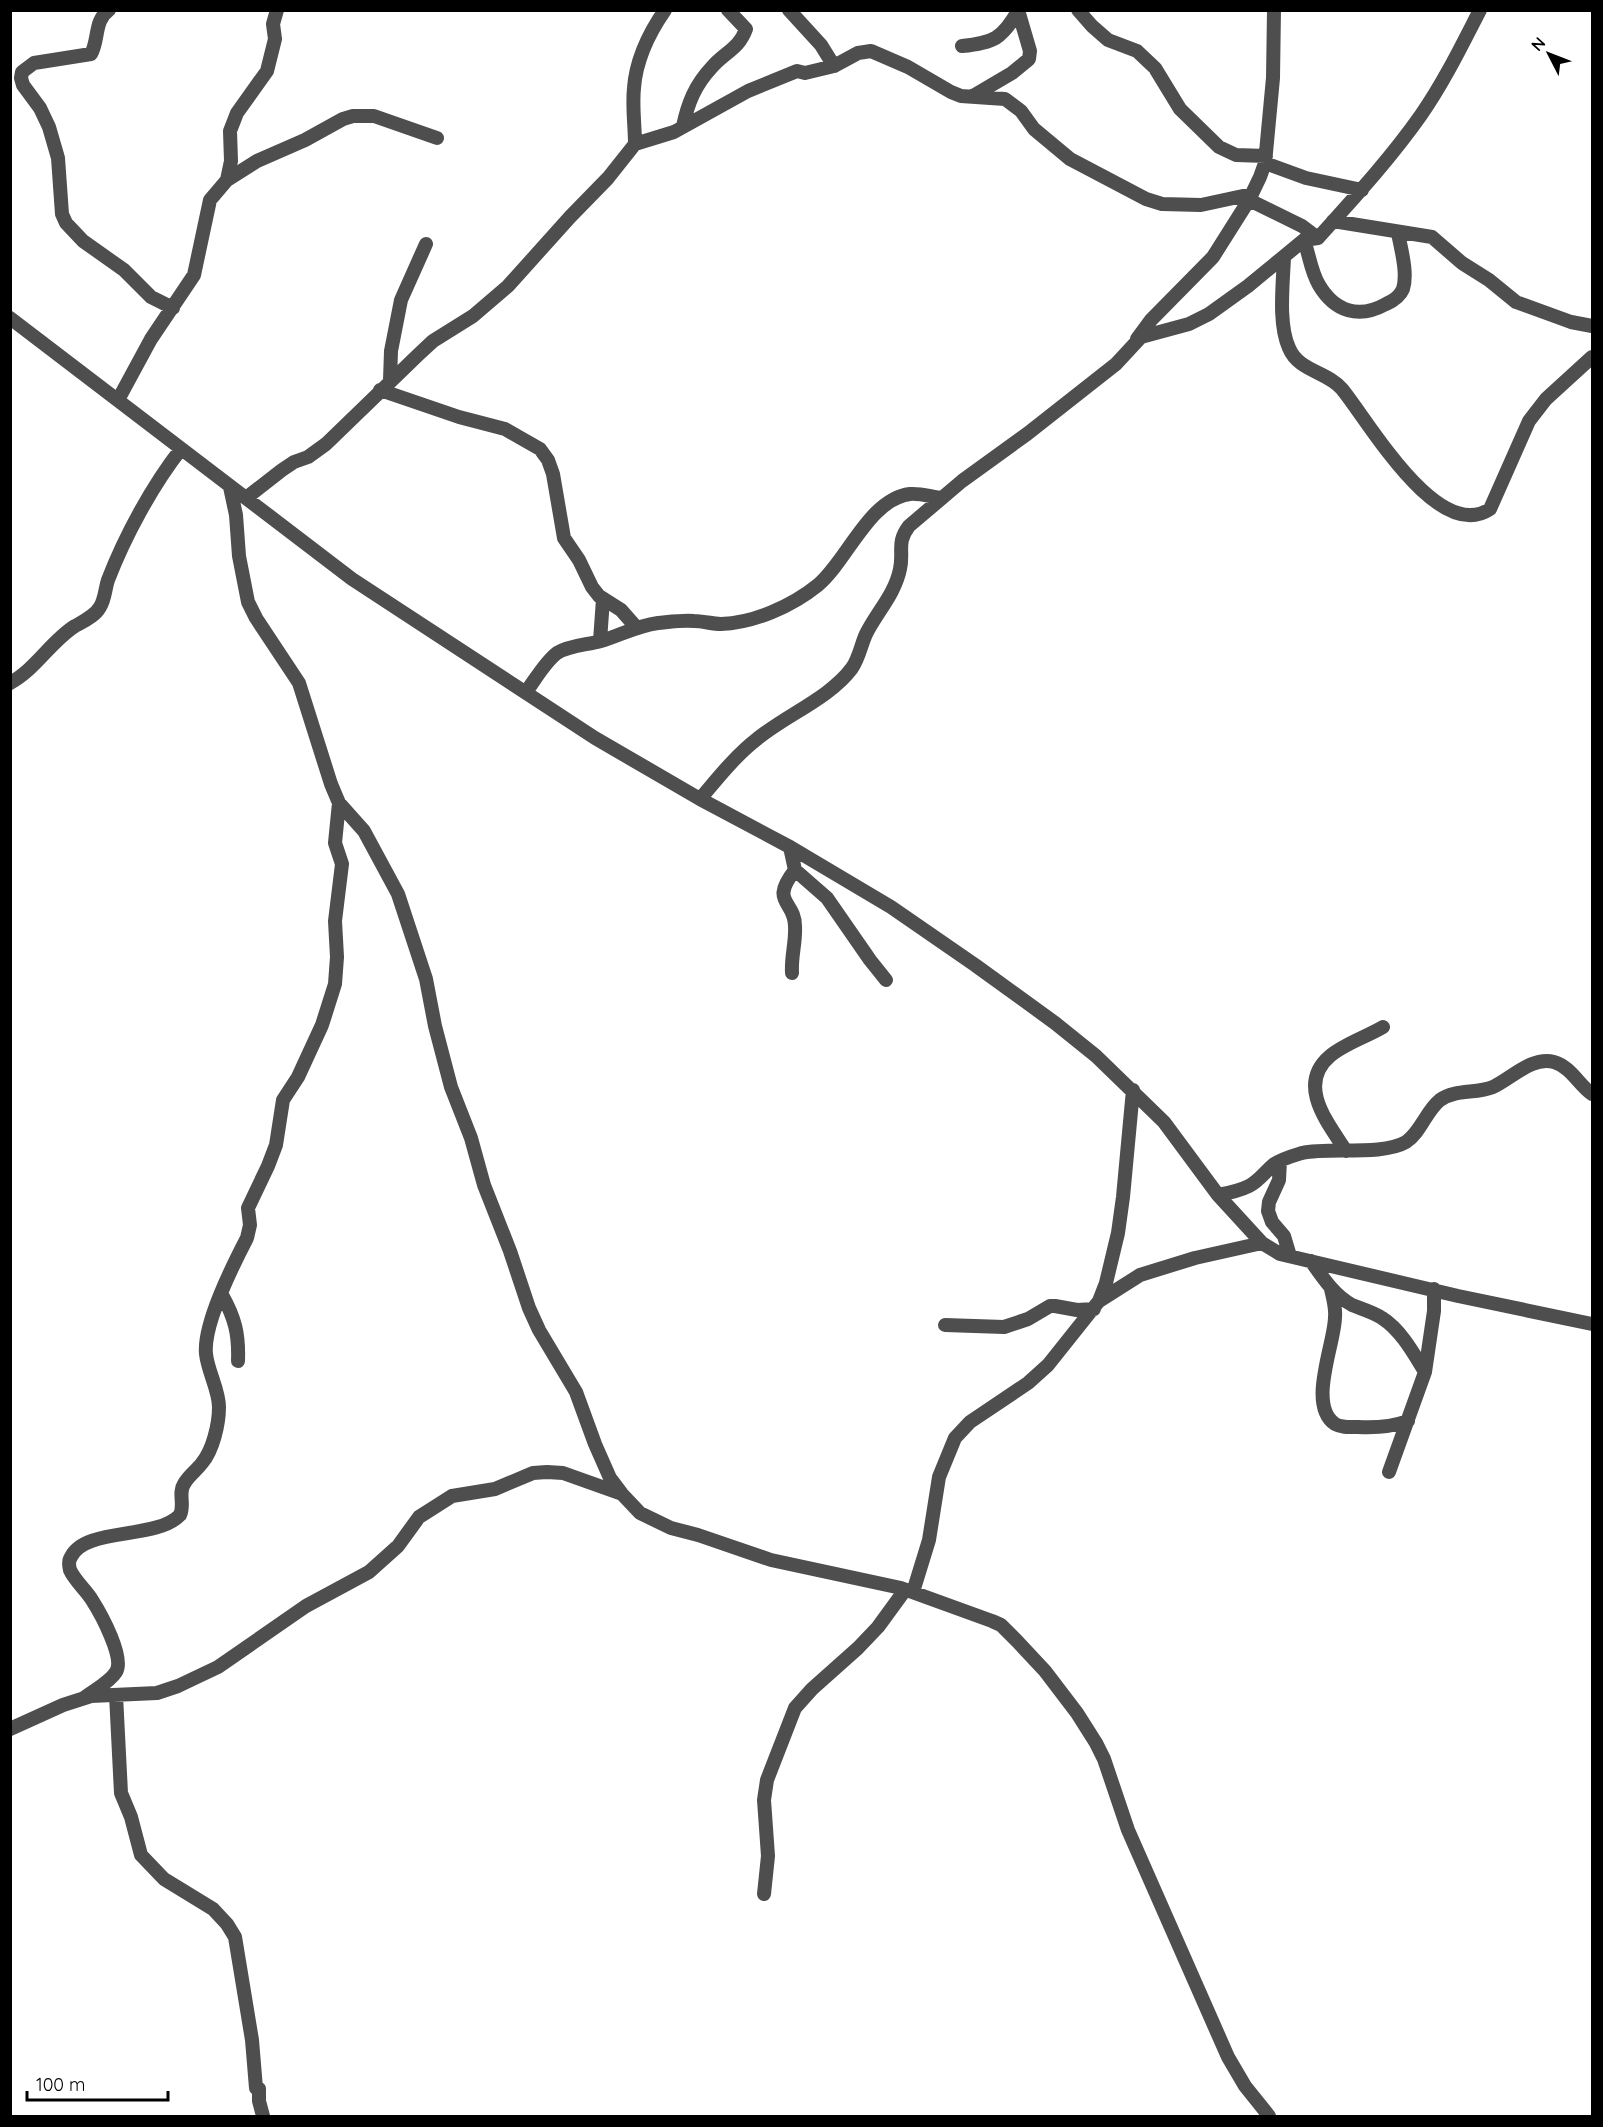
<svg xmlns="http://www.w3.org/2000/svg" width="1603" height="2127" font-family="Quicksand,sans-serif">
<rect width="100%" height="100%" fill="#fff"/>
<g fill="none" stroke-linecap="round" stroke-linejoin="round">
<path stroke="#4e4e4e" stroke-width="14" d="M109,10c-15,10 -10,30 -18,44l-57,9 -12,9 -1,6 2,7 17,23 9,19 9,31 4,56 4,9 17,18 41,29 27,27 22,11
M789,10l32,35 13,21
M1078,10l14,16 16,14 29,11 18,17 25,41 39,38 17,8 30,1
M962,46c31,-3 40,-7 56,-35
M973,96l39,-23 17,-14 1,-8 -12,-41
M683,126c5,-23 12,-41 29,-59 13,-15 27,-18 34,-38l-18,-19
M635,144c0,-18 -3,-38 -1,-56 2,-27 15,-55 31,-78
M1265,163l41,15 56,12
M227,180l4,-19 -1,-30 7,-18 30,-42 8,-32 -2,-15 4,-14
M1249,200l53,26 16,12
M1333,221l99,16 30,26 27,17 27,22 55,20 21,4
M1304,240c5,14 7,32 15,45 16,27 40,34 67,19 7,-3 14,-8 17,-15 5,-16 -2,-40 -5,-56
M1284,257c-1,27 -6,67 5,91 10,24 38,23 53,41 27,33 96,155 148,120l39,-88 17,-22 46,-42
M10,318l342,261 243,159 105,61 90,48 101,60 84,58 80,58 41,33 68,66 54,73 44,48 18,11 178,42 134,28
M1137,339l14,-19 62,-63 36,-57 11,-23 5,-14 8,-85 1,-68
M390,380l1,-29 10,-51 25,-56
M380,390l79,27 46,12 35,20 8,11 5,14 11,64 15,22 13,27 7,9 22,14 15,17
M118,400l33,-61 43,-64 16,-75 17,-20 30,-19 48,-21 38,-21 10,-3h21l63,22
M246,498l36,-28 12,-8 14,-5 18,-13 93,-90 14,-13 40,-25 35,-30 62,-69 38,-39 27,-34 39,-12 74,-41 49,-20 8,2 29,-7 24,-13 13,-2 37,16 43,25 10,4 44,3 16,12 13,18 36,30 76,40 16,5 39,1 51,-11
M600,641l3,-42
M10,683c26,-14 41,-42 65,-57 9,-5 20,-10 25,-19 5,-8 5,-18 8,-27 17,-44 44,-94 73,-131
M526,692c9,-12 19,-30 31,-39 13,-8 30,-8 44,-12 20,-6 35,-15 57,-18 11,-1 24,-3 36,-2 9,0 18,3 27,3 33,-1 71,-18 97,-39 29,-24 51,-86 92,-91 10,-1 22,3 32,4
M700,799c18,-21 35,-43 57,-60 29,-24 73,-41 95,-71 7,-10 9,-23 14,-34 11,-22 29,-40 34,-65 4,-18 -4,-26 9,-43l53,-45 65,-47 89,-70 25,-27 48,-13 20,-10 39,-28 56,-46 14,-2c36,-40 72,-79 103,-123 23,-33 41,-70 59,-105
M339,803l25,28 34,63 28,85 9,47 16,61 20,51 13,47 26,66 19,57 10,22 37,62 19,52 15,34 12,16 18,19 31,15 27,7 73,25 130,28 91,33 9,4 16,16 28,30 32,42 19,30 8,16 24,71 100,227 17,29 24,30
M790,847l5,23 32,28 43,62 16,20
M792,973c-1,-17 4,-31 3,-47 0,-26 -26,-23 0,-56
M1346,1151c-18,-28 -50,-66 -16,-95 14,-12 36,-19 53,-29
M1280,1161l-1,19 -10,22 -1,9 4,11 12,14 6,20
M1218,1195c11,-2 21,-4 31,-9 10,-5 16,-14 24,-21 8,-6 19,-9 29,-12 27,-6 80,3 104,-11 15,-10 20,-31 34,-42 15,-11 36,-6 53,-13 19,-9 39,-31 61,-25 17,5 25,23 38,32
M1311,1261c12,17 23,34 41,44 10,4 21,7 30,13 19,12 32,36 43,54
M1331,1289c2,9 5,19 4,28 0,26 -28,88 0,107 7,4 15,3 23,3 18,1 33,0 50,-6
M222,1295c13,23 17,39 16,66
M1099,1301l41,-26 55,-17 67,-15
M945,1325l59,2 24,-8 22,-13h5l22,4 17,-1
M1389,1472l36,-100 9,-61v-22
M913,1592l16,-52 10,-63 16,-39 15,-16 58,-39 20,-18 51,-64 7,-18 12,-50 5,-36 10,-107
M116,1695l5,98 10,24 10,38 23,24 49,30 14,15 8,13 17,103 4,48 3,1v12l4,15
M84,1698c10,-8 25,-15 32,-26 9,-14 -15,-58 -24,-72 -6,-10 -17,-19 -22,-30 -1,-4 -2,-9 1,-13 14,-30 85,-17 109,-42 5,-10 -2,-22 4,-31 4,-8 13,-14 18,-21 11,-13 17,-39 17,-56 0,-17 -11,-35 -13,-53 -3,-30 27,-89 41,-116l3,-13 -2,-17 20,-42 8,-21 7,-45 15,-23 24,-52 13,-41 2,-27 -2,-36 7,-57 -7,-21 4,-40 -8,-19 -32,-101 -43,-65 -8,-16 -9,-46 -3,-41 -6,-28
M10,1729l53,-24 28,-9 66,-3 21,-7 40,-19 88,-61 63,-34 29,-26 21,-29 33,-21 43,-7 38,-16 14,-1 16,1 59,21
M764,1894l4,-38 -4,-56 3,-20 28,-72 17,-19 46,-41 20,-21 27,-37"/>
</g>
<rect width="1603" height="2127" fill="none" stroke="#000000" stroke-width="24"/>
<g transform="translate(1549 54) rotate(312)" stroke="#ffffff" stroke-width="4.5" paint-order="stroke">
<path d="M0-4.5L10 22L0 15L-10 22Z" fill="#000000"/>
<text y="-9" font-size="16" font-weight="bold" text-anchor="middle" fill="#000000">N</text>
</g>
<path d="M27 2091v9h141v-9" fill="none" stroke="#000000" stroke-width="3"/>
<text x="36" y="2091" font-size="18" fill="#000000" stroke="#ffffff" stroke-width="4.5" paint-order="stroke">100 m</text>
</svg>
